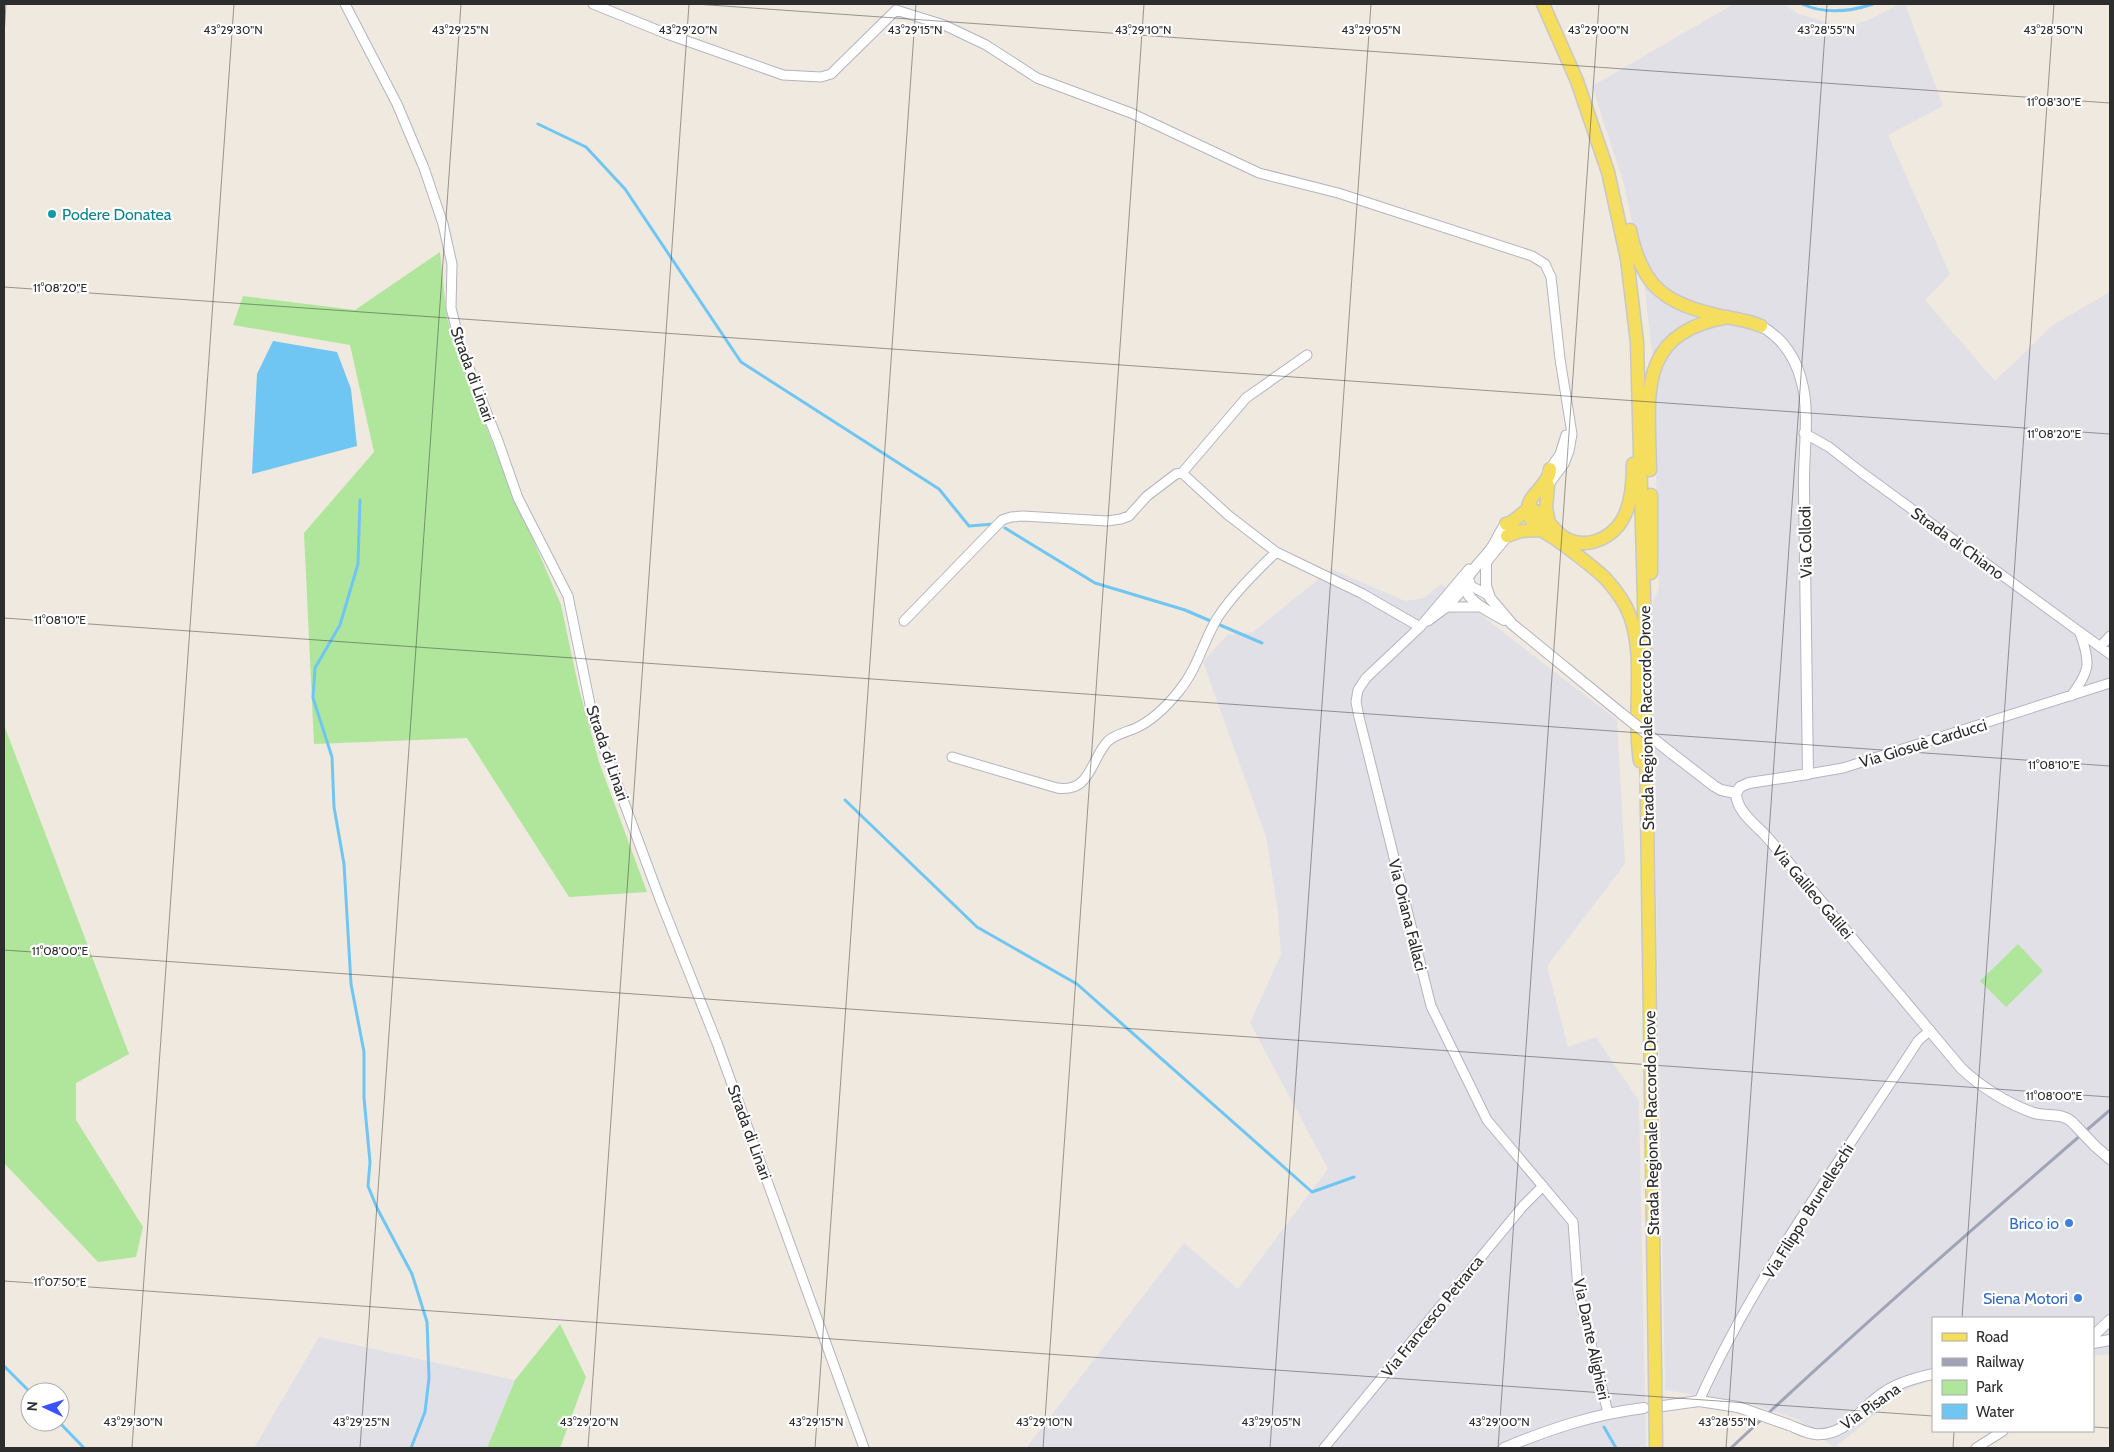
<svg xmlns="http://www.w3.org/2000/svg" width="2114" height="1452" font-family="Cabin,sans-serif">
<rect width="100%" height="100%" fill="#efe9df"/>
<path fill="#e2e0e7" d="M1734,4h50l14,10 31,9 22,3 22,-8 26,-14h6l38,102 -55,29 62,139 -25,26 70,81 58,-56 57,-33v1062l-17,2v-38h-160v61l-29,12 -70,57 -35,-28 -44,-15 -90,-15 -14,-785 8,-16 -6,-225 -9,-83 -9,-45 -11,-52 -32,-98z
M1331,569l74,32 19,-3 17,-14 176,136 8,144 -78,102 21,81 28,-10 43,64 7,347h-620l158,-205 54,46 90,-120 -78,-146 31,-69 -3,-42 -12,-75 -63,-175 24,-27 26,-3z
M319,1337l196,43 -28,68h-233z"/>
<path fill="#afe69b" d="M440,252l7,66 18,56 34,85 62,146 18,84 20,73 48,130 -78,5 -102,-159 -153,6 -10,-211 70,-81 -24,-107 -117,-20 10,-29 112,14z
M4,725l125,329 -53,29v37l67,107 -7,30 -38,5 -94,-99z
M2018,944l25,27 -37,36 -26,-26z
M560,1324l26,53 -26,71h-73l28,-68z"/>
<path fill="#70c6f2" d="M273,341l64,11 14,37 6,57 -105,28 5,-100z"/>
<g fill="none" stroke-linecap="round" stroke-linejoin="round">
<path stroke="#70c6f2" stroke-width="3" d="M1802,4c22,10 47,8 71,0
M538,124l48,23 39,42 116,173 198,127 30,37 25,-2
M360,500l-2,64 -18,61 -25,43 -2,30 19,59 2,50 10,57 7,120 13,68v46l6,64 -2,24 9,22 35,66 15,48 2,56 -4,34 -14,36
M1005,528l90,55 90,27 77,33
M845,800l132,127 100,57 235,208 42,-15
M4,1366l26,26
M59,1422l25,26
M1604,1427l12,21"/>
<defs>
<path id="minor" d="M345,4l52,100 27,64 19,56 9,40 -1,44 11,43 36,90 20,57 50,98 25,123 68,183 56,141 147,405
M593,4l74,30 116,41 38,2 10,-3 65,-64 48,15 42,20 51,33 94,35 128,60 79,20 194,63 13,8 6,13 9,82 12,75 -3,17 -5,13 -15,20
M1804,433l25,14 32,25 249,182
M1548,472l12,-18 6,-19
M1182,473l64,-75 61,-43
M1469,569l-49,58 -54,51 -8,12 -2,12 3,15 72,289 56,114 86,102 5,68 30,123
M1462,587l9,-1 17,9
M1447,607h35
M904,621l98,-101 9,-3 12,-1 84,5 14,-2 8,-3 18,-20 29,-22 6,-1 46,42 48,37
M1428,621l19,-14 23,-25
M2100,647l10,-11
M2071,696c19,-25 20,-33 9,-63
M952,757l105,31c34,5 33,-28 51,-47 8,-7 19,-9 28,-13 17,-8 31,-22 43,-37 19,-23 24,-50 39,-74 16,-24 38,-45 58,-65l85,41 59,34
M1808,774l35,-6 267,-85
M1699,1401c57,-127 144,-244 219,-360l12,-11
M1324,1448l199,-242 20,-20
M1976,1448l27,-17"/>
<path id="tertiary" d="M1507,536l-21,26v24l4,12 22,26 110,90
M1504,620c-13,-8 -48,-22 -36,-43 6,-9 15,-18 22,-27 7,-9 9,-18 16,-26
M1670,752l44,34 7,4 15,3
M1736,793l4,-6 9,-4 59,-9c-1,-95 -3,-190 -4,-285 -1,-32 6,-76 -2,-106 -6,-25 -18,-44 -41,-57
M1736,793c0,18 20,32 31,44l194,231c20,19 47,36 73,45 14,4 30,-1 40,11
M2095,1146l15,13
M2093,1336l17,-16
M2093,1343l17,-3
M1663,1406l36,-5 39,6
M1789,1425c8,3 17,8 26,9 32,3 46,-28 71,-43 14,-9 30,-13 47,-17
M1504,1448c46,-19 90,-34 140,-40"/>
<path id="primary" d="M1543,4l34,77 31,91 19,87 10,83 7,257 11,771
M1630,230c12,58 36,74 91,86 14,3 27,4 40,10
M1550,469c0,16 -24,26 -22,42 1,5 3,10 7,14 6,6 15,10 22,15 16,12 33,24 48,38 10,11 20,24 25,38 16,42 2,100 10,145
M1650,470c-1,-74 -15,-137 78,-153
M1548,485l-2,23 3,14
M1506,524c11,-2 15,-13 25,-15 16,6 23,25 38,31 9,4 18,4 27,1 33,-11 37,-46 37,-77
M1507,536l14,-5 21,-1
M1651,573v-78"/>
</defs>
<use href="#minor" stroke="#b3b4c1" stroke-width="11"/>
<use href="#tertiary" stroke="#b3b4c1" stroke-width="12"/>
<use href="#primary" stroke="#c8c8c8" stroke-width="15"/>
<use href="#minor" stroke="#fff" stroke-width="9"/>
<use href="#tertiary" stroke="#fff" stroke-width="10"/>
<use href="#primary" stroke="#f5dd5e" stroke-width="12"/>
<path stroke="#a1a3b7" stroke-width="3" d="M1731,1448c123,-116 251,-228 379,-338"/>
<defs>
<path id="tertiary-bridge" d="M1622,714l48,38
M2074,1124l21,22
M1738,1407l51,18"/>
<path id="primary-bridge" d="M1655,1370l1,78"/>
</defs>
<use href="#tertiary-bridge" stroke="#b3b4c1" stroke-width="12" stroke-linecap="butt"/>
<use href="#primary-bridge" stroke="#c8c8c8" stroke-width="15" stroke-linecap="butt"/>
<use href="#tertiary-bridge" stroke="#fff" stroke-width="10"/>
<use href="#primary-bridge" stroke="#f5dd5e" stroke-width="12"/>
</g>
<path fill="none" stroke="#2d2d2d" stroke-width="1" stroke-opacity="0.45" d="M695,4l1415,99M4,35l2,-31M4,287l2106,147M4,618l2106,148M4,950l2106,147M4,1281l1929,135M1962,1318l92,-1314M2093,1427l17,1M132,1448l102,-1444M360,1448l101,-1444M588,1448l101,-1444M815,1448l101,-1444M1043,1448l101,-1444M1270,1448l101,-1444M1498,1448l101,-1444M1726,1448l101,-1444M1953,1448l1,-17"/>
<circle fill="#0f9aa8" stroke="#fff" stroke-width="2" cx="52" cy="214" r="5"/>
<g fill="#3f7fe0" stroke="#fff" stroke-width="2">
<circle cx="2069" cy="1223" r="5"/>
<circle cx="2078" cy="1298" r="5"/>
</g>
<g text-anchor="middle" stroke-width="4.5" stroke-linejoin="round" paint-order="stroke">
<g font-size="16" fill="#0d838f" stroke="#fff" text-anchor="start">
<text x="62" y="220">Podere Donatea</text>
</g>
<g font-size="16" fill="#2d2d2d" stroke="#fff">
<text transform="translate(473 374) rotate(70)" y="6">Strada di Linari</text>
<text transform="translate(1805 542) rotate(-91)" y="6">Via Collodi</text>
<text transform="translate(1958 543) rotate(36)" y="6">Strada di Chiano</text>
<text transform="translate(1646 718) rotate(-91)" y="6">Strada Regionale Raccordo Drove</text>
<text transform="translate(1923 743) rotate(-17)" y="6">Via Giosuè Carducci</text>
<text transform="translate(608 753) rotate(71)" y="6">Strada di Linari</text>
<text transform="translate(1813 892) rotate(50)" y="6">Via Galileo Galilei</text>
<text transform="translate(1408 915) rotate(76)" y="6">Via Oriana Fallaci</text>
<text transform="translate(1651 1123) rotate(-91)" y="6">Strada Regionale Raccordo Drove</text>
<text transform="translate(750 1132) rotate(70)" y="6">Strada di Linari</text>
<text transform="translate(1808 1211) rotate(-58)" y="6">Via Filippo Brunelleschi</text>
<text transform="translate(1432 1316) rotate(-51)" y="6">Via Francesco Petrarca</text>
<text transform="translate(1592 1339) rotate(78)" y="6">Via Dante Alighieri</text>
<text transform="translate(1870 1406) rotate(-35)" y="6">Via Pisana</text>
</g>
<g font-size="16" fill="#366cbe" stroke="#fff" text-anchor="end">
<text x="2059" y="1229">Brico io</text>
<text x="2068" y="1304">Siena Motori</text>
</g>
</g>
<g font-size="12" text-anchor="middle" fill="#2d2d2d" stroke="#fff" stroke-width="4.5" stroke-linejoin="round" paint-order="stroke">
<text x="233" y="34">43°29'30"N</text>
<text x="460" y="34">43°29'25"N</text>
<text x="688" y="34">43°29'20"N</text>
<text x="915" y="34">43°29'15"N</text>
<text x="1143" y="34">43°29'10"N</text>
<text x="1371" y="34">43°29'05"N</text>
<text x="1598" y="34">43°29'00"N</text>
<text x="1826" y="34">43°28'55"N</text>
<text x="2053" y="34">43°28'50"N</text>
<text x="2054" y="106">11°08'30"E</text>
<text x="60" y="292">11°08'20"E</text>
<text x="2054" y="438">11°08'20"E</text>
<text x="60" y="624">11°08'10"E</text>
<text x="2054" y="769">11°08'10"E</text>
<text x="60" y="955">11°08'00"E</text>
<text x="2054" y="1100">11°08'00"E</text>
<text x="60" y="1286">11°07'50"E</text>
<text x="133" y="1426">43°29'30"N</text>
<text x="361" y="1426">43°29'25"N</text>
<text x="589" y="1426">43°29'20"N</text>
<text x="816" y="1426">43°29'15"N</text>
<text x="1044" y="1426">43°29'10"N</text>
<text x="1271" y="1426">43°29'05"N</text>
<text x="1499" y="1426">43°29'00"N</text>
<text x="1727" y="1426">43°28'55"N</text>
</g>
<rect width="2114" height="1452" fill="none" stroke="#2d2d2d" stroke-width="10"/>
<rect x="1932" y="1317" width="162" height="115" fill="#ffffff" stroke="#ababab"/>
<rect x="1942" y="1333" width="25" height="8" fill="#f5dd5e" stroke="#ababab"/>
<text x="1976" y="1342" font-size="15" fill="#2d2d2d">Road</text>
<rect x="1942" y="1358" width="25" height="8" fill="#a1a3b7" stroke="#ababab"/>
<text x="1976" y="1367" font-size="15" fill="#2d2d2d">Railway</text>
<rect x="1942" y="1380" width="25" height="15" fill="#afe69b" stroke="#ababab"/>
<text x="1976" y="1392" font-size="15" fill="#2d2d2d">Park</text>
<rect x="1942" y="1404" width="25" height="15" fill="#70c6f2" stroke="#ababab"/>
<text x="1976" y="1417" font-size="15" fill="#2d2d2d">Water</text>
<g transform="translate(45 1407) rotate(274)"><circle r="24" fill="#ffffff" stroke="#ababab"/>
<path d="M0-4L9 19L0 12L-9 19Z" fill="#3c51ff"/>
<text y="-8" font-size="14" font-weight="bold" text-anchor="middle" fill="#2d2d2d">N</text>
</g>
</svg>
